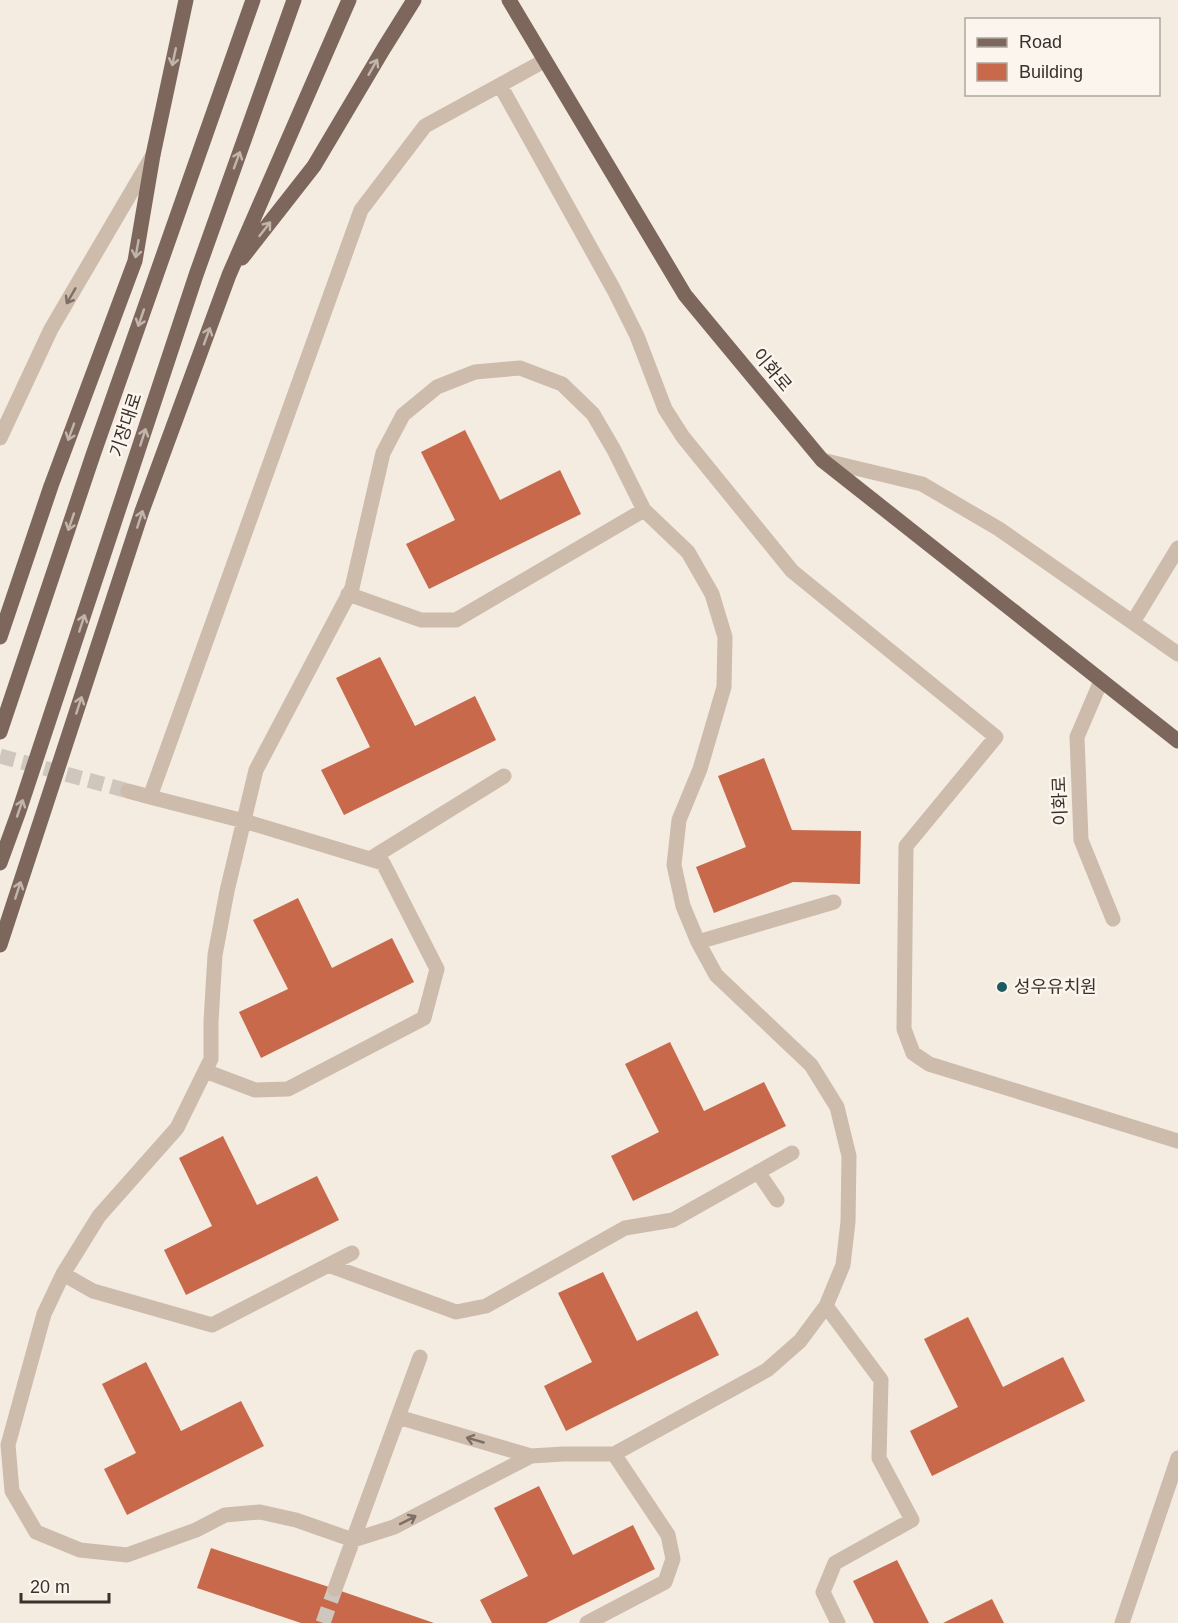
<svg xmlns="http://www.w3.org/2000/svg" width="1178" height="1623" font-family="Helvetica,'Noto Sans KR',sans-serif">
<rect width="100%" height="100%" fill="#f4ebe1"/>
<path fill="#c8694b" d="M465,430l35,70 60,-30 21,44 -152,75 -23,-45 49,-24 -34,-68z
M380,657l35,69 60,-30 21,44 -152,75 -23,-45 49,-23 -34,-69z
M764,758l28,72 69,1 -1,53 -67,-2 -79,31 -18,-46 50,-20 -28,-71z
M298,898l34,70 60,-30 22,44 -153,76 -22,-46 49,-23 -35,-69z
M670,1042l34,69 60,-29 22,44 -153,75 -22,-45 48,-24 -34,-68z
M223,1136l34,69 60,-29 22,44 -153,75 -22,-45 48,-24 -33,-68z
M603,1272l34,69 60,-30 22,44 -153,76 -22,-45 48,-24 -34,-69z
M968,1317l35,70 60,-30 22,44 -153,75 -22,-45 48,-24 -34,-68z
M146,1362l35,69 60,-30 23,45 -137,69 -23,-46 32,-16 -34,-69z
M539,1486l34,69 60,-30 22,44 -109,54h-54l-12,-23 48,-24 -34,-68z
M211,1548l124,41 99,34h-133l-104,-35z
M897,1560l32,63h-55l-21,-42z
M992,1599l12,24h-61z"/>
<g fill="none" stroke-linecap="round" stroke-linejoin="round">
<path stroke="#cfc6bd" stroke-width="15" stroke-dasharray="15 8" stroke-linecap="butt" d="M0,756l128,35
M323,1623l12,-34"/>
<path stroke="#cdbbac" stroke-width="15" d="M500,85l114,205 23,46 28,73 18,28 109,134 204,166 -90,109 -2,183 9,24 16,11 249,77
M0,438l51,-109 102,-174
M822,460l100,24 77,45 179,125
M348,594l73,26h35l188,-110
M1133,622l45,-74
M1101,681l-24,56 4,103 32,79
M128,791l22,6 211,-587 64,-84 119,-65
M150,797l94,24 139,42 54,106 -13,49 -136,71 -33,1 -50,-19
M370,859l134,-83
M698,942l136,-40
M758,1172l19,28
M328,1265l128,47 30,-6 139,-78 48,-8 119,-67
M63,1274l30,17 119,34 140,-72
M826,1306l55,74 -2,78 33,62 -77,43 -12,29 15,31
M398,1417l133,39 32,-2h51l54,81 5,24 -8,23 -78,41
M531,1456l-137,71 -41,13 -57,-20 -36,-8 -35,3 -29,15 -69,25 -47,-5 -44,-18 -24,-41 -4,-46 36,-131 19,-40 36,-58 78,-88 34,-69v-37l4,-67 12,-64 29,-121 96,-182 31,-135 20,-38 34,-28 38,-15 45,-4 42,16 31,30 21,36 30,60 44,42 24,42 13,43 -1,50 -24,82 -21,51 -5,45 9,41 15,36 18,33 95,90 26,42 12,49 -1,66 -5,43 -17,41 -26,35 -33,29 -153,84
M335,1589l85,-232
M1122,1623l56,-165"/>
<path stroke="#7d675c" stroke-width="15" d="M509,0l176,295 137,165 356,281
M242,258l72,-92 70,-118 30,-48
M0,637l51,-151 84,-225 18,-106 33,-155
M0,732l93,-277 160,-455
M0,863l19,-52 177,-536 98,-275
M0,945l142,-434 87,-236 120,-275"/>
</g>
<defs><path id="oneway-shaft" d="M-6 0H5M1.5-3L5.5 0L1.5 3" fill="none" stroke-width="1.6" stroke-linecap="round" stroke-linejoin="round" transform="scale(1.5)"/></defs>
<g stroke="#c2b5ac">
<use href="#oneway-shaft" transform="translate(174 57) rotate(102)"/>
<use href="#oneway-shaft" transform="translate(373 67) rotate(-60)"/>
<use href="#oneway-shaft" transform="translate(237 160) rotate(-70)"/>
<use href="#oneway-shaft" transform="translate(265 229) rotate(-52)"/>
<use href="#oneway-shaft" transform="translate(137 249) rotate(100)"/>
<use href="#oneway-shaft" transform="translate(141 318) rotate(109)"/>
<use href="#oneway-shaft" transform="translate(207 336) rotate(-70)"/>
<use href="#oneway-shaft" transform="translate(71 432) rotate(110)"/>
<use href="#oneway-shaft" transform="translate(143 437) rotate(-72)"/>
<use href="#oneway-shaft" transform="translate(140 519) rotate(-72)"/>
<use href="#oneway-shaft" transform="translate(71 522) rotate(109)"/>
<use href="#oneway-shaft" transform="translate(82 623) rotate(-72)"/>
<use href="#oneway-shaft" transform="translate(79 705) rotate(-72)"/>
<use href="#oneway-shaft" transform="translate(20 808) rotate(-71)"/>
<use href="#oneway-shaft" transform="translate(18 890) rotate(-72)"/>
</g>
<g stroke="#7d6f65">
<use href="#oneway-shaft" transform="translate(71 296) rotate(120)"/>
<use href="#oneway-shaft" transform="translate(475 1440) rotate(-164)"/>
<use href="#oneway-shaft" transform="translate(408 1520) rotate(-27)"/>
</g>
<circle fill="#1f5a5e" stroke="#fbf5ee" stroke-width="2" cx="1002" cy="987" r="6"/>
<g text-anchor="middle" stroke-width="5" stroke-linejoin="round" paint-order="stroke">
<g font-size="18" fill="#3b302b" stroke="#fbf5ee">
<text transform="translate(772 370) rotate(50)" y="6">이화로</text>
<text transform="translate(126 425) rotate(-72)" y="6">기장대로</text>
<text transform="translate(1060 801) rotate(-92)" y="6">이화로</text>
</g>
<g font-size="18" fill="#3b302b" stroke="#fbf5ee" text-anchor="start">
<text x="1014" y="993">성우유치원</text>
</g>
</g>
<rect x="965" y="18" width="195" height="78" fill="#fbf5ee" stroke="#aea6a0" stroke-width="1.5"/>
<rect x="977" y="38" width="30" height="9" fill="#7d675c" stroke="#aea6a0" stroke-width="1.5"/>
<text x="1019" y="48" font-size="18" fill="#3b302b">Road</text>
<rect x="977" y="63" width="30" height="18" fill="#c8694b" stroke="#aea6a0" stroke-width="1.5"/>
<text x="1019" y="78" font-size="18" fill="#3b302b">Building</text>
<path d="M21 1593v9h88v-9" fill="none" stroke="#3b302b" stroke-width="3"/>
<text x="30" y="1593" font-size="18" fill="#3b302b" stroke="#fbf5ee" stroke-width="4.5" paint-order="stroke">20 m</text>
</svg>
